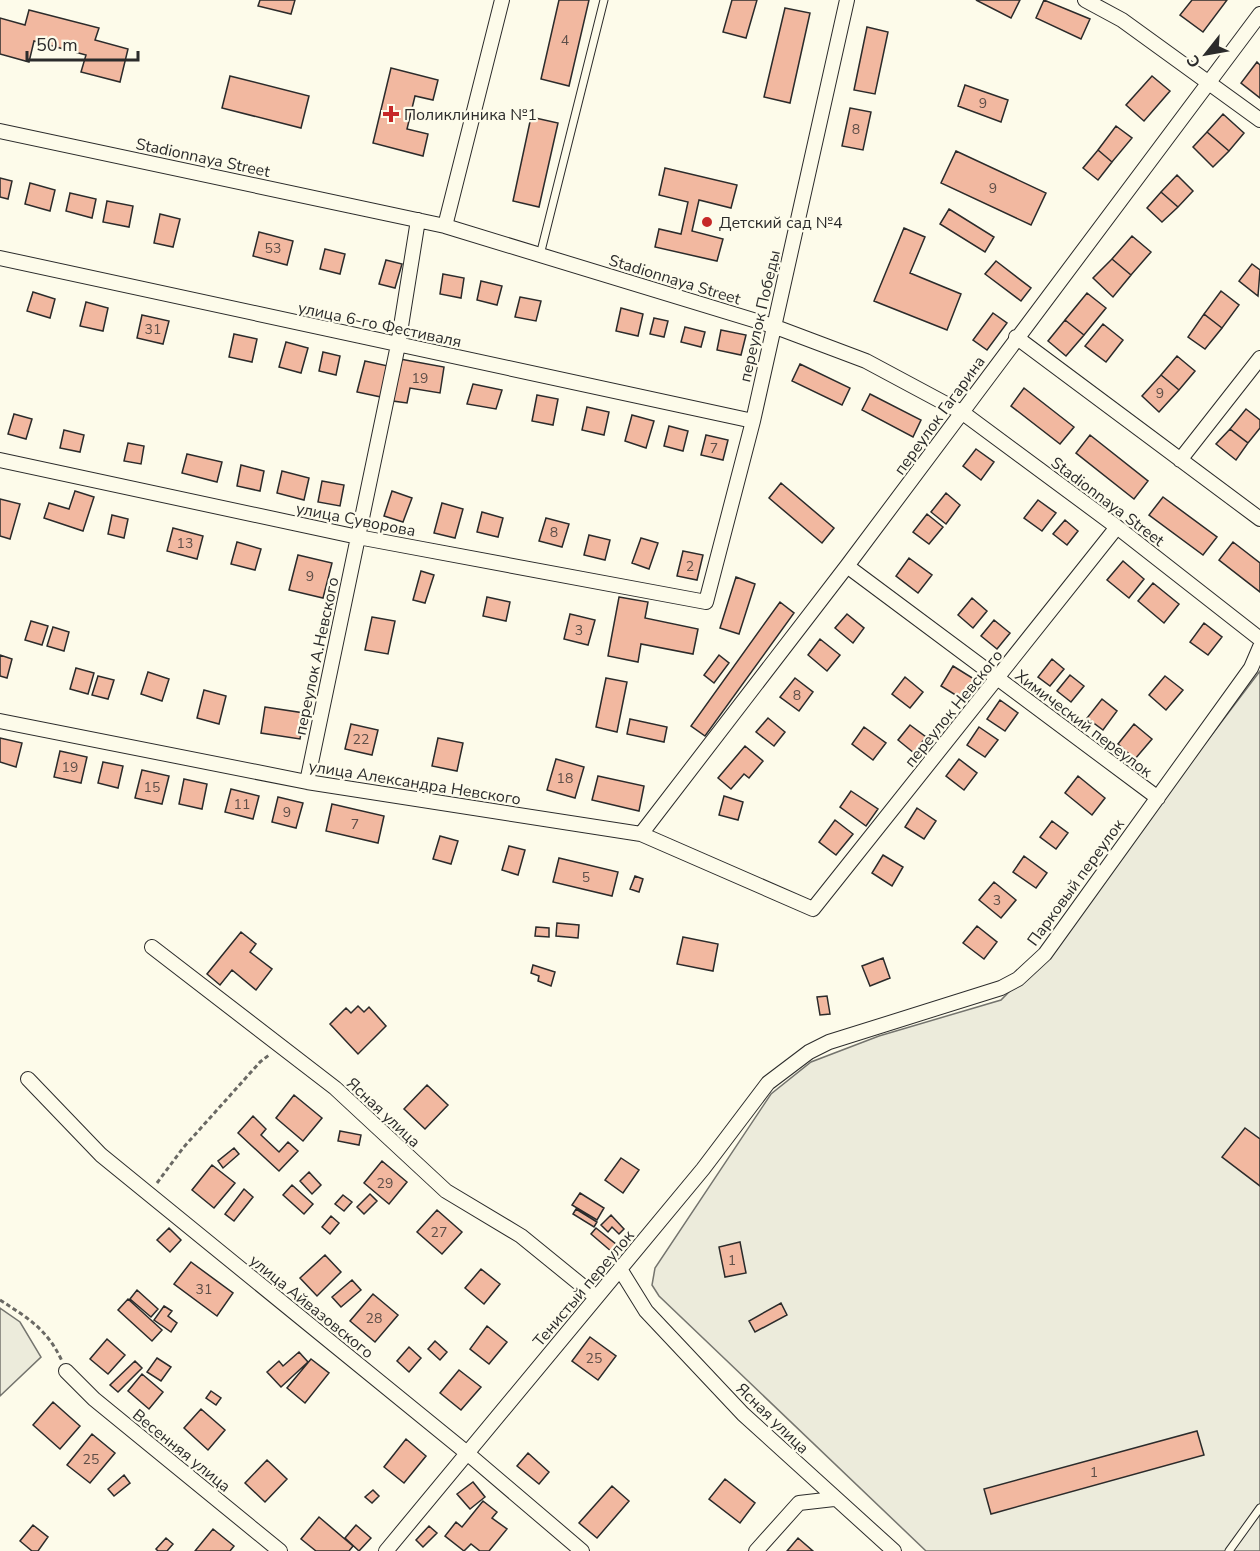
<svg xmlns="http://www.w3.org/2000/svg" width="1260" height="1551" font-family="'Nunito Sans',sans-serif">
<rect width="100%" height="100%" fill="#fdfbea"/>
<path fill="#ecebdb" stroke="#74746e" stroke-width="1.5" d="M1260,671v880h-334l-267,-255 -7,-11 3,-17 116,-174 40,-32 68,-26 122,-36 43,-44z
M0,1308l20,14 21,35 -41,39z"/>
<path fill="#f2b8a0" stroke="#2b2b2b" stroke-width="1.5" d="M260,0h35l-4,14 -33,-8z
M559,0h30l-20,86 -28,-7z
M732,0h25l-11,38 -23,-6z
M976,0h44l-9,18z
M1044,0l46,19 -9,20 -45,-21z
M1192,0h35l-24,32 -23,-17z
M785,8l25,5 -20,90 -26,-6z
M29,10l70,18 -4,12 33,9 -8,33 -39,-10 5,-17 -52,-14 -5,21 -29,-8v-36l25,7z
M867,27l21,5 -13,62 -21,-4z
M1257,62l3,3v33l-19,-15z
M391,68l47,12 -5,20 -18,-4 -8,33 21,5 -5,22 -50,-13z
M230,76l79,20 -8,32 -79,-20z
M1152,76l18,15 -26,30 -18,-16z
M965,85l43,15 -7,22 -43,-16z
M850,108l21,4 -8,38 -21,-4z
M1223,114l21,19 -15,18 -22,-19z
M531,117l27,6 -19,84 -26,-6z
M1116,126l16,12 -20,24 -14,-12z
M1207,132l22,19 -16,16 -20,-20z
M1098,150l14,12 -14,18 -15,-12z
M956,151l90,42 -15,32 -90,-42z
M665,168l72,17 -6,23 -32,-8 -7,31 31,8 -6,22 -62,-14 4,-18 22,5 7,-32 -29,-7z
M1177,175l16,16 -15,16 -17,-15z
M0,178l12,3 -4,18 -8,-2z
M30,183l25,7 -5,21 -25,-7z
M1161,192l17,15 -16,15 -15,-14z
M70,193l26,6 -4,19 -26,-7z
M107,201l26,5 -4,21 -26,-5z
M949,209l45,28 -9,15 -45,-28z
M160,214l20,5 -7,28 -19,-4z
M904,228l21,9 -15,36 51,21 -14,36 -73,-29z
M259,232l34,9 -6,24 -34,-9z
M1132,236l19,16 -20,23 -19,-16z
M325,249l20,5 -5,20 -20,-5z
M1112,259l19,16 -18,22 -20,-19z
M386,260l16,4 -7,24 -16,-4z
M996,261l35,27 -10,13 -36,-27z
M1252,264l8,6 -2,26 -19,-15z
M443,274l21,4 -3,20 -21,-4z
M481,281l21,5 -5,19 -20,-5z
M1221,291l18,14 -17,23 -18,-14z
M33,292l22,7 -5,19 -23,-7z
M1087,293l19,15 -22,27 -19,-15z
M520,297l21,4 -5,20 -21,-4z
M86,302l22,6 -5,23 -23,-5z
M621,308l22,6 -5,22 -22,-5z
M993,313l14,10 -20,27 -14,-10z
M1204,314l18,14 -17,21 -17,-12z
M142,315l27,6 -6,23 -26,-6z
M654,318l14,3 -4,16 -14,-3z
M1065,320l19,15 -18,21 -18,-15z
M1103,324l20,16 -17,22 -21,-16z
M685,327l20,5 -4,15 -20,-5z
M721,330l25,5 -5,20 -24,-5z
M234,334l23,5 -5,23 -23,-5z
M286,342l22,6 -7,25 -22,-6z
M323,352l17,4 -4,19 -17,-4z
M1177,356l18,15 -16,19 -18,-15z
M400,359l44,8 -4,26 -30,-5 -3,15 -14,-2z
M365,361l23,5 -7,31 -24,-5z
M800,364l50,24 -8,17 -50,-24z
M1161,375l18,15 -20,22 -17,-16z
M473,384l29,6 -6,19 -29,-5z
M1024,388l50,39 -14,17 -49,-38z
M870,394l51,26 -8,17 -51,-27z
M537,395l21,4 -5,26 -21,-4z
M587,407l22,5 -5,23 -22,-5z
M1246,409l14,11v8l-12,15 -18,-14z
M14,414l18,5 -6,20 -18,-5z
M632,415l22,6 -8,27 -21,-7z
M669,426l19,5 -5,20 -19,-5z
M1230,429l18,14 -12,17 -20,-16z
M64,430l20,5 -4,17 -20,-4z
M706,435l22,5 -5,20 -22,-5z
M1090,435l58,46 -14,18 -58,-46z
M128,443l16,3 -3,18 -17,-3z
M976,449l18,13 -13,18 -18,-14z
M187,454l35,8 -5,20 -35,-9z
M241,465l23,6 -4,20 -23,-5z
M282,471l27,7 -5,22 -27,-7z
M322,481l22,4 -4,21 -22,-4z
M781,483l53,45 -12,15 -53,-45z
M75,491l19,6 -11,34 -39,-13 5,-15 20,6z
M392,491l20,7 -9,24 -19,-6z
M946,493l14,12 -14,19 -15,-12z
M1163,497l54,40 -14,18 -54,-40z
M0,499l20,5 -10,35 -10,-3z
M1038,500l18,13 -14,18 -18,-13z
M442,503l21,6 -8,29 -21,-5z
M482,512l21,6 -5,19 -21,-5z
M927,514l16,13 -14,17 -16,-12z
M112,515l16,4 -4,19 -16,-4z
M546,518l23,6 -7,23 -23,-6z
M1065,520l13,11 -11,14 -14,-11z
M173,528l30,8 -6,23 -30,-8z
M589,535l21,5 -5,20 -21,-5z
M641,538l17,5 -9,26 -17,-6z
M237,542l24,7 -6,21 -24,-6z
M1233,542l27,21v29l-41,-32z
M683,551l20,4 -6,25 -20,-4z
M298,555l34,8 -9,35 -34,-8z
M909,558l23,17 -14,18 -22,-17z
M1123,561l21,18 -15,19 -22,-18z
M421,571l13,4 -9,28 -12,-3z
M736,577l19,7 -16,50 -19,-6z
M1153,583l26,21 -15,19 -26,-22z
M487,597l23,5 -4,19 -23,-5z
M619,597l29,5 -3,16 53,11 -5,25 -52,-10 -3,18 -30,-6z
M972,598l15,13 -14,17 -15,-13z
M780,602l14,11 -89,123 -14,-10z
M570,614l25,6 -7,25 -24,-6z
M847,614l17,14 -11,15 -18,-15z
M372,617l23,4 -7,33 -23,-4z
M994,620l16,13 -13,16 -16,-13z
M31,621l17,5 -6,19 -17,-5z
M1204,623l18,14 -14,18 -18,-13z
M53,627l16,5 -5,19 -17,-5z
M820,639l20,16 -13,16 -19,-16z
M0,655l12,4 -5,19 -7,-2z
M719,655l10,8 -15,20 -10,-8z
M1052,659l12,10 -14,17 -12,-9z
M953,666l21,13 -12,20 -21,-13z
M76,668l18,5 -6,21 -18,-5z
M148,672l21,7 -7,22 -21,-7z
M1070,675l14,11 -13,16 -14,-11z
M98,676l16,4 -6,19 -16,-4z
M1165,676l18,14 -17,20 -17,-15z
M905,677l18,15 -13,16 -18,-14z
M606,678l21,4 -10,50 -21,-5z
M795,678l18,14 -14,19 -19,-14z
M204,690l22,6 -7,28 -22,-6z
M1102,699l15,12 -14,19 -16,-12z
M1000,700l18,13 -13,18 -18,-12z
M265,707l39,6 -4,26 -39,-6z
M768,718l17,14 -11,14 -18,-14z
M630,719l37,8 -3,15 -37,-8z
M351,724l27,6 -6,25 -27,-6z
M1134,724l18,15 -17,20 -17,-15z
M910,725l16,12 -12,16 -16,-13z
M864,727l22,16 -13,17 -21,-16z
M979,727l19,13 -13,17 -18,-12z
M0,738l22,5 -6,24 -16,-5z
M438,738l25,5 -6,28 -25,-5z
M745,746l18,15 -14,17 -5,-4 -13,15 -13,-11z
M60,751l27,6 -6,26 -27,-6z
M556,759l28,8 -9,31 -28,-8z
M959,759l18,14 -13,17 -18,-14z
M103,762l20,4 -5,22 -20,-5z
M142,770l27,6 -7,28 -27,-6z
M598,776l46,10 -5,25 -47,-11z
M1078,776l27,22 -13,17 -27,-22z
M184,779l23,5 -5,25 -23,-5z
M231,789l28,7 -6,23 -28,-7z
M851,791l27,18 -12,17 -26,-19z
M724,796l19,6 -5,18 -19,-5z
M278,797l25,6 -7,25 -24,-6z
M332,804l52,12 -6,27 -52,-12z
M917,808l19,13 -12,18 -19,-12z
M835,820l18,14 -17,21 -17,-13z
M1052,821l16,12 -12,16 -16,-12z
M440,836l18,5 -7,23 -18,-5z
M509,846l16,4 -7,25 -16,-5z
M883,855l20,12 -11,19 -20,-13z
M1024,856l23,17 -11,15 -23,-16z
M559,858l59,14 -6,24 -59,-14z
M635,876l8,3 -4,13 -9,-3z
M994,882l22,18 -15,18 -22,-18z
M557,923l22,2 -1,13 -22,-2z
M977,926l20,16 -13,17 -21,-16z
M536,927l13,1v9l-14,-1z
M241,932l15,12 -6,8 22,17 -16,21 -24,-20 -12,15 -13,-11z
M683,937l35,7 -5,27 -36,-7z
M883,958l7,20 -20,8 -8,-20z
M533,965l22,7 -4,14 -13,-5 1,-5 -8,-3z
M827,996l3,18 -10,1 -3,-18z
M358,1006l6,6 5,-5 17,19 -28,28 -28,-30 16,-16 5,5z
M427,1085l21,20 -23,24 -21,-20z
M294,1095l28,23 -19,23 -27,-23z
M253,1116l13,13 -5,6 18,17 9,-10 10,9 -19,20 -41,-38z
M1245,1128l15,11v47l-38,-29z
M340,1131l21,4 -2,10 -21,-4z
M234,1148l5,6 -16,14 -5,-7z
M621,1158l18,12 -16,23 -18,-13z
M382,1161l25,21 -18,22 -25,-21z
M212,1165l23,18 -21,25 -22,-18z
M309,1172l12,13 -9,9 -12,-13z
M292,1185l21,19 -9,10 -21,-19z
M244,1189l9,8 -19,24 -9,-7z
M580,1193l24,15 -7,12 -25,-15z
M370,1194l7,7 -13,13 -7,-7z
M343,1195l9,7 -8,9 -9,-7z
M576,1209l21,13 -3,5 -21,-13z
M437,1210l25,22 -20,22 -25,-22z
M611,1215l13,14 -5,5 -7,-7 -4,5 -7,-7z
M331,1216l8,7 -9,11 -8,-7z
M169,1228l12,12 -11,12 -13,-12z
M596,1228l21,17 -5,7 -21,-18z
M740,1242l6,31 -21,4 -6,-30z
M325,1255l16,17 -24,24 -17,-18z
M191,1262l42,31 -16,23 -43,-32z
M481,1269l19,15 -16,20 -19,-16z
M352,1280l9,10 -20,17 -9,-10z
M137,1290l21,19 -7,8 -21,-18z
M373,1294l25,21 -23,27 -25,-21z
M128,1299l34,31 -10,11 -34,-31z
M781,1303l6,12 -32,17 -6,-11z
M164,1306l8,5 -4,5 9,7 -6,9 -17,-12z
M487,1326l20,16 -18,22 -19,-15z
M590,1337l26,19 -18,24 -26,-19z
M107,1339l18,16 -17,19 -18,-15z
M435,1341l12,11 -7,8 -12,-11z
M409,1347l12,11 -12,14 -12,-11z
M299,1352l9,10 -27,25 -14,-15 12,-11 4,5z
M157,1358l14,9 -10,14 -14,-9z
M311,1359l18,14 -24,30 -18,-15z
M135,1361l7,7 -24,24 -8,-7z
M459,1370l22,17 -20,23 -21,-17z
M142,1374l21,18 -14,17 -21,-18z
M211,1391l10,7 -5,7 -10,-7z
M53,1402l27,24 -20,23 -27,-24z
M201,1409l24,21 -17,20 -24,-22z
M1197,1431l7,24 -213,59 -7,-25z
M92,1434l23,19 -25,30 -23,-18z
M406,1439l20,17 -22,27 -20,-16z
M528,1453l21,19 -10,12 -22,-18z
M267,1460l20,19 -22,23 -20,-19z
M124,1475l6,8 -16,13 -6,-7z
M725,1479l30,24 -15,20 -31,-24z
M473,1482l12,15 -15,12 -13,-15z
M612,1486l17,15 -32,37 -18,-15z
M373,1490l6,6 -7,7 -7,-6z
M483,1501l14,11 -5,6 15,11 -18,22h-9l-9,-7 -7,7 -19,-15 11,-14 6,5z
M319,1517l34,29 -4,5h-33l-15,-12z
M33,1525l15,12 -10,14h-6l-12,-10z
M356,1525l15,13 -12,13 -14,-13z
M429,1526l8,7 -14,14 -7,-7z
M213,1529l21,17 -4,5h-35z
M166,1538l7,6 -6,7h-9l-2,-2z
M798,1538l15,13h-26z"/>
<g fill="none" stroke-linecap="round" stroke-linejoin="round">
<defs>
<path id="service" d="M540,255l64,-255
M1229,1551l31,-43"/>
<path id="minor" d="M1085,0l37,20 138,100
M0,131l445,95 328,100 93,35 97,52 154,114 143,112
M445,226l57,-226
M0,258l753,163
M1016,337l244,182
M0,460l358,77 348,65 47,-181 94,-421
M1180,460l80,-102
M847,566l311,232
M0,721l307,61 334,52 172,75 304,-382
M307,782l91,-437 20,-125
M641,834l206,-268 413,-552
M152,947l183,141 111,103 75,45 75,61
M28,1079l73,76 366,298 115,98
M620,1269l26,42 97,103 151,137
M66,1371l28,28 186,152
M386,1551l317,-382 65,-86 41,-31 20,-10 172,-54 17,-9 27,-25 206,-286 9,-21
M756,1551l43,-48 35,-4"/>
</defs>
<use href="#service" stroke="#2b2b2b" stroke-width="9"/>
<use href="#minor" stroke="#2b2b2b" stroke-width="16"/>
<path stroke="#6a6964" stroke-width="3" stroke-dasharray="4.5 3" stroke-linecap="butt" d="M157,1183l26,-35 77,-86 9,-7
M0,1300c28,18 47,29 62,61"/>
<use href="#service" stroke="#fdfbea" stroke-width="7"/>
<use href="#minor" stroke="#fdfbea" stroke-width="14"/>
</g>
<g fill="#c62828" stroke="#fdfbea" stroke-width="2">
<path d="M388 105h6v6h6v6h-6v6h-6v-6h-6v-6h6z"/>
<circle cx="707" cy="222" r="6"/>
</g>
<g text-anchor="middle" stroke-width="4.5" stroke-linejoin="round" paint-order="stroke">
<g font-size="14" fill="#5d4e48">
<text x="565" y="45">4</text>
<text x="983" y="108">9</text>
<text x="856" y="134">8</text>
<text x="993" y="193">9</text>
<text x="273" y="253">53</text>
<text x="153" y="334">31</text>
<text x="420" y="383">19</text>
<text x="1160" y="398">9</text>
<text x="714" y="453">7</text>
<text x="554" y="537">8</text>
<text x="185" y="548">13</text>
<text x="690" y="571">2</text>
<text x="310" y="581">9</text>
<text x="579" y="635">3</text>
<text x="797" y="700">8</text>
<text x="361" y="744">22</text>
<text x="70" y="772">19</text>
<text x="565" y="783">18</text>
<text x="152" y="792">15</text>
<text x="242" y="809">11</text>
<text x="287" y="817">9</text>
<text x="355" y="829">7</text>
<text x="586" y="882">5</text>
<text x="997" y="905">3</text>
<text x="385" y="1188">29</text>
<text x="439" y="1237">27</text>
<text x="732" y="1265">1</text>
<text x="204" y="1294">31</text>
<text x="374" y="1323">28</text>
<text x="594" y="1363">25</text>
<text x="91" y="1464">25</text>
<text x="1094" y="1477">1</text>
</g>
<g font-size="16" fill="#2b2b2b" stroke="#fdfbea" text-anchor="start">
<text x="404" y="120">Поликлиника №1</text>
<text x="719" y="228">Детский сад №4</text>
</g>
<g font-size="16" fill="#2b2b2b" stroke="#fdfbea">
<text transform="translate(203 157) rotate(12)" y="6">Stadionnaya Street</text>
<text transform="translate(675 279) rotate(17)" y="6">Stadionnaya Street</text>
<text transform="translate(759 316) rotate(-77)" y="6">переулок Победы</text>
<text transform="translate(380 324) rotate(12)" y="6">улица 6-го Фестиваля</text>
<text transform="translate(939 415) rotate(-54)" y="6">переулок Гагарина</text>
<text transform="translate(1108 501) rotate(37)" y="6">Stadionnaya Street</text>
<text transform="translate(356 519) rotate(11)" y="6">улица Суворова</text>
<text transform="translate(316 656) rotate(-78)" y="6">переулок А.Невского</text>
<text transform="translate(953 708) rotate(-51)" y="6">переулок Невского</text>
<text transform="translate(1084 723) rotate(37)" y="6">Химический переулок</text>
<text transform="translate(415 782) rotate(9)" y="6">улица Александра Невского</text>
<text transform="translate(1075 882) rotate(-54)" y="6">Парковый переулок</text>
<text transform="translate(384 1112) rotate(43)" y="6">Ясная улица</text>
<text transform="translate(583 1288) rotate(-50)" y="6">Тенистый переулок</text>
<text transform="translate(312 1306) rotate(39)" y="6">улица Айвазовского</text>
<text transform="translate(773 1418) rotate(44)" y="6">Ясная улица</text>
<text transform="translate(182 1450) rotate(39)" y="6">Весенняя улица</text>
</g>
</g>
<g transform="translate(1206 54) rotate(239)" stroke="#fdfbea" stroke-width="4.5" paint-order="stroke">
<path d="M0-4.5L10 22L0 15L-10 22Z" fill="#2b2b2b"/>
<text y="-9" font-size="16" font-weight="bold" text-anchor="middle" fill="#2b2b2b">С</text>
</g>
<path d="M27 51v9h111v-9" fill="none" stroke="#2b2b2b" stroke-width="3"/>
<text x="36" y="51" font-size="18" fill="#2b2b2b" stroke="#fdfbea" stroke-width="4.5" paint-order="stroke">50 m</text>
</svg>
